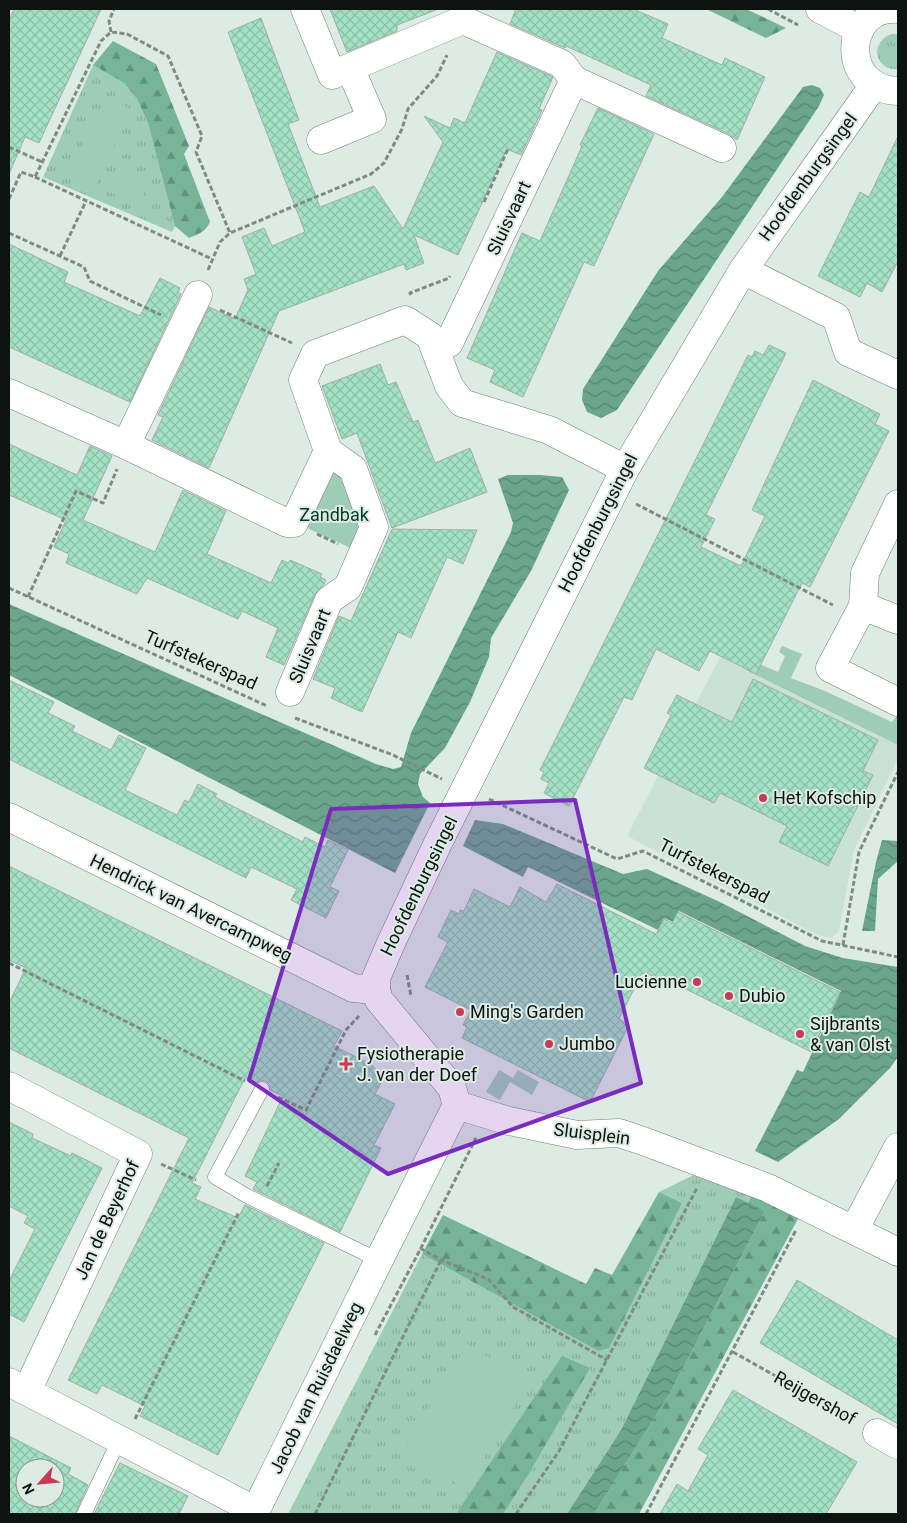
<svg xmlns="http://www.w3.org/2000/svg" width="907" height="1523" font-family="Roboto,sans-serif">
<defs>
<pattern id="grass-tufts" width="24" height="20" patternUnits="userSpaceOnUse" patternTransform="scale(1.25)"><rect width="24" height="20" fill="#9eccb6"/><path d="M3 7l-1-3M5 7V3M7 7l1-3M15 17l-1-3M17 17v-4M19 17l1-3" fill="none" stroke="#87ae9b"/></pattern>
<pattern id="forest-firs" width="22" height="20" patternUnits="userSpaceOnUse" patternTransform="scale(1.25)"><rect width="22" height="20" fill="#78b498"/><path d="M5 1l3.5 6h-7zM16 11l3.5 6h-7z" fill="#61917b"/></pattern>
<pattern id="water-waves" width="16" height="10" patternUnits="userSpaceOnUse" patternTransform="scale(1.25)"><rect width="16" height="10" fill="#6ba68c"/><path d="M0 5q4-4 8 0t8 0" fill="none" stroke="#568671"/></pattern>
<pattern id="building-cross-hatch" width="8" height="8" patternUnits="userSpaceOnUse" patternTransform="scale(1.25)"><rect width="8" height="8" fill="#a3e1c4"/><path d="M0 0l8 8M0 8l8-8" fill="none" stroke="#8bc0a7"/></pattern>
</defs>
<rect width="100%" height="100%" fill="#dcece4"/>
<path fill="#cae2d6" d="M720,657l178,88v14l-44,91 -15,81 -8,7 -14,-3 -190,-99z"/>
<path fill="url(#grass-tufts)" d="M892,34h6v35c-24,2 -29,-28 -6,-35z
M93,65l31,18 13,16 11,24 27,103 -3,6 -129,-55z
M700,1172l52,22 -4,10 -12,-7 -115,233 -54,84h-65l26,-39 -58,20 -14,19h-168l134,-260 176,97 84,-148 -23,-11z"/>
<path fill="url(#forest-firs)" d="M706,9h40l40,19 -20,10z
M113,41l43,23 33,82 -5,8 26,68c-5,10 -11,12 -21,16l-14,-12 -27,-103 -11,-24 -13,-16 -31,-18z
M659,1192l23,11 -73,145 -11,3 -176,-97 21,-39 143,69 9,-16 17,7z
M752,1194l48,21 -161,299h-45l76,-121 95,-182 -17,-7z
M562,1356l28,12 -62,107 -25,39h-47z"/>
<path fill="#9eccb6" d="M105,98l26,11 -38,82 -25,-12z
M126,169l21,7 -5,30 -33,-14 4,-15z
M339,472l25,56 -9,22 -46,-21 -3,-7 25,-49z
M782,646l20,8 -11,24 34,13 67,31 6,-8v31l-152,-75 4,-10 28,12 7,-16 -6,-4z
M499,1070l14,8 5,-8 21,12 -7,13 -22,-13 -10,18 -14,-8z
M467,1344l62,38 -64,107 -62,-38z"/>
<path fill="url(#water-waves)" d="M812,85l8,3 4,7 -5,11 -202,304 -16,8 -14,-6 -5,-12 1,-11 75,-118 64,-74 81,-110z
M508,475h32l22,2 7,13 -38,81 -40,67 -2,19 -19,45 -25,46 -25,26 -2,10 5,13 7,6 -35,70 -386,-198v-71l367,160 17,5 8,-2 10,-34 100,-201 2,-9 -15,-44z
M475,820l28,4 120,50 24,-5 73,33 85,44 38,12 55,9v90l-8,11 -51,51 -61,43 -23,-11 42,-81 6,2 38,-81 -162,-80 -6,11 -9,-4 -6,12 -130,-63 -5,10 -60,-31z
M882,840l16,1v20l-20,18 -3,52h-13l14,-69z
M736,1197l29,14 -95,182 -76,121h-27l54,-84z"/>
<path fill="url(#building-cross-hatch)" stroke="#9faea6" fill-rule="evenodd" d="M14,9h87l-62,134 -14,-6 -16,37v-154z
M330,9h106v1l-39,15v6l-50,21z
M516,9h117l35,15 -6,14 60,27 3,-7 40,19 -28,63 -8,-6 -83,-38 5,-11 -85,-39 -1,2 -55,-24z
M261,18l38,102 -11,4 32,83 54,-21 29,43 40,-87 -19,-26 26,12 4,-10 11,5 32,-71 56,25 -14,32 3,1 -21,45 -14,-6 -49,106 -44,-20 10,28 -18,7 -2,-6 -125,47 -70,157 -57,-28 11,-23 -5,-2 51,-108 26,12 13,-29 -4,-11 12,-5 -14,-37 22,-9 8,18 33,-14 -77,-200z
M598,108l56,26 -60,132 -10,-4 -61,135 -33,-15 5,-12 -28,-12 55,-125 18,8 42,-95 -2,-1z
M898,136v125l-16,31 -15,-9 -7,14 -42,-21 42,-84 9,5z
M9,244l59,28 -4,10 76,34 20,-38 20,10 -2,4 3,2 -51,108 -121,-55z
M769,345l17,8 -80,162 9,4 -14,28 40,19 24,-50 -13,-6 61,-130 67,34 -5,10 14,7 -79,156 -8,-4 -46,91 -46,-23 -11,20 -43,-22 -24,51 -8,-3 -55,109 -25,-13 5,-10 -8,-4 3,-7 -4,-2 208,-415 4,2 3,-6 8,4z
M380,364l8,21 8,-3 17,40 5,-2 17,43 35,-15 17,44 -95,36 -35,-95 -15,6 -20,-53z
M9,444l68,31 13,-29 22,10 -29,64 72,32 28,-62 43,21 -19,43 64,29 11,-23 6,3 2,-3 32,14 -2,3 6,3 -2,4 -9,10 -31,71 -18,-8 12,-29 -36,-17 -4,8 -91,-41 -10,16 -71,-31 3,-9 -15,-7 12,-27 -57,-25z
M392,529l85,1 -14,34 -16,-7 -36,81 -13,-6 -36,80 -31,-14 4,-10 -22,-9 26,-63 12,5z
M753,679l125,61 -15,31 10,4 -45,91 -49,-24 8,-16 -67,-33 -6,10 -70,-35 27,-53 -4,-2 10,-18 55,27z
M9,680l45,22 -6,11 27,13 -3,5 39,19 8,-15 27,13 -21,42 52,25 8,-15 4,2 9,-18 19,10 -2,3 88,45 2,-5 20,10 3,-7 20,10 -18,37 9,4 -13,27 -35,-18 6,-11 -46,-22 -5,11 -237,-119z
M9,866l333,165 -8,15 38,19 11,14 -8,15 20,10 -21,41 7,3 -41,84 -87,-43 4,-7 -12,-6 38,-80 -13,-6v-5l-4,-4 -5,-1 -5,3 -11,-5 -53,105 9,4 -6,12 43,19 7,-13 79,38 -106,212 -78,-39 5,-10 -43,-21 -5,9 -29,-14 121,-242 -180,-90v-45l17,-35 -17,-8z
M557,884l99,50 8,-15 8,4 6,-11 162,80 -29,60 -149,-75 -2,3 -12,-6 -1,2 -5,-3 -23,46 10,6 -39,77 -128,-64 5,-11 -4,-2 8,-15 -46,-23 23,-45 -10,-5 13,-27 8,4 1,-4 4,1 10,-22 36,18 10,-20 26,15z
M9,1122l24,12 -1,4 39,18 1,-3 30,15 -78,154 -15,-8v-33l26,-52 -11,-6 4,-7 -19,-10z
M797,1280l101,60v84l-138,-81z
M733,1390l124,72 -31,52h-166l17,-30 11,7 20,-36 -10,-6z
M9,1436l62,32 -3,6 20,11 -13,29h-66zM25,1468h30v30h-30z
M120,1463l68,33 -9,18h-85z"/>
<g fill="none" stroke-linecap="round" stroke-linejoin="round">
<defs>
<path id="service" d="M262,1089l-47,88 32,19 117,57 14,9
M84,1514l35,-74"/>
<path id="minor" d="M305,9l27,66 131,-55 99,44 12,16 148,68
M321,140l51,-21 -22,-51
M743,270l93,47 12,35 50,23
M435,348l14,-5 125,-263
M9,393l117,52 161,78h7l34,-72
M126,445l72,-150
M898,504l-33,69 -2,33 -33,62 68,34
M863,606l35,14
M290,692l39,-92 19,-13 26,-60 -21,-58 -25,-18 -25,-71 12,-26 90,-34 25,16 19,50 13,17 87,27 76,39
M9,817l344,171 23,2
M9,1086l129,68 -111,237
M457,1105l52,16 68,14 42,-2 24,8 125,47 130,64
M854,1230l44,-83
M9,1382l247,129
M877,1433l21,12"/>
<path id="tertiary" d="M820,9l40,21
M898,9c-54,-5 -60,80 0,82
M254,1514l124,-252 79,-157 -5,-17 -73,-88 -3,-10v-12l15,-35 47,-100 187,-374 118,-199 131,-185"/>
</defs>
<use href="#service" stroke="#73817a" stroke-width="15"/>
<use href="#minor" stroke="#73817a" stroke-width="29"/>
<use href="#tertiary" stroke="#73817a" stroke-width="29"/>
<path stroke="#7f8b85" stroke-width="3" stroke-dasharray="5 2.5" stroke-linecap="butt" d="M768,9l30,16
M111,32l-2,-11 5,-12
M9,147l33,15
M35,177l177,82
M9,199l12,-27 14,5 66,-136 10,-9 16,2 41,22 34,80 -6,16 34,81
M484,202l23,-51 3,2
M9,233l75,34 6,14 71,34
M60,256l26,-55
M208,270l12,-28 10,-9 141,-59 13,-11 18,-34 6,-20 29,-33 10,-21
M411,295l-1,-2 39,-15 1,-2
M220,310l72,33
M636,504l197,101
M317,534l21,10
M9,588l258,118
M28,597l48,-106 27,12 14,-34
M295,718l98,37 49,24
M489,799l128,60 26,-8 179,90 76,16
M843,945l16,-93 39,-80
M9,963l236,118
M407,975l4,21
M278,1097l28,13 40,-80 13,-14
M161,1164l35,16
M267,1186l12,-23
M420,1248l21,12 47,19 25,28 94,53
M375,1335l46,-87 55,-110
M733,1352l121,68
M135,1419l104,-207
M315,1514l126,-254
M516,1514l43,-63 138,-263
M646,1514l150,-284"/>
<use href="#service" stroke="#fff" stroke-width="14"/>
<use href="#minor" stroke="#fff" stroke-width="28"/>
<use href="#tertiary" stroke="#fff" stroke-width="28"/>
</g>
<path fill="#7b2cbf" fill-opacity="0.2" stroke="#7b2cbf" stroke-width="4" stroke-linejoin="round" d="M575,800l66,283 -253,91 -139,-94 82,-271z"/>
<g fill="#ca3955" stroke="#dcece4" stroke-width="2">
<circle cx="763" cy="798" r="5"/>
<circle cx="697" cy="982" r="5"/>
<circle cx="729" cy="996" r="5"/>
<circle cx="460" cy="1012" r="5"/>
<circle cx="800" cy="1034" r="5"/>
<circle cx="549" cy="1044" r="5"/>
<path d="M343.5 1056.5h5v5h5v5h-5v5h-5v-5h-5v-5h5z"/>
</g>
<g text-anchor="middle" stroke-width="4" stroke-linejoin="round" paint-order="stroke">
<g font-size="18" fill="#0d1310" stroke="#dcece4">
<text transform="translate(808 177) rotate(-54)" y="6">Hoofdenburgsingel</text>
<text transform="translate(509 218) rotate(-65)" y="6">Sluisvaart</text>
<text transform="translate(598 523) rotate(-63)" y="6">Hoofdenburgsingel</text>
<text transform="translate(310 646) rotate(-67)" y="6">Sluisvaart</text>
<text transform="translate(201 660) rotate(24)" y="6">Turfstekerspad</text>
<text transform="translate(714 871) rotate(27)" y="6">Turfstekerspad</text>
<text transform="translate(419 886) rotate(-64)" y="6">Hoofdenburgsingel</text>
<text transform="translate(191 908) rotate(26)" y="6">Hendrick van Avercampweg</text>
<text transform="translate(592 1134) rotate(7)" y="6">Sluisplein</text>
<text transform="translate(107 1220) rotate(-65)" y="6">Jan de Beyerhof</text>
<text transform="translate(316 1388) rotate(-64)" y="6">Jacob van Ruisdaelweg</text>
<text transform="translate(815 1398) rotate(29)" y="6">Reijgershof</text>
</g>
<g font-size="18" fill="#043927" stroke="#dcece4">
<text x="334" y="521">Zandbak</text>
</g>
<g font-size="18" fill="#0d1310" stroke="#dcece4" text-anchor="start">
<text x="773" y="804">Het Kofschip</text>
<text x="687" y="988" text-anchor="end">Lucienne</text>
<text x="739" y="1002">Dubio</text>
<text x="470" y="1018">Ming's Garden</text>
<text x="810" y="1030">Sijbrants<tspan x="810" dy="21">&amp; van Olst</tspan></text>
<text x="559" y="1050">Jumbo</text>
<text x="357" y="1060">Fysiotherapie<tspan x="357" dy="21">J. van der Doef</tspan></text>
</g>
</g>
<rect width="907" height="1523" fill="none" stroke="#0d1310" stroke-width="20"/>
<g transform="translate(40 1483) rotate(243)"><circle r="24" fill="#dcece4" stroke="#89958f"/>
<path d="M0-4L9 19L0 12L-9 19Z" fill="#ca3955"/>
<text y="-8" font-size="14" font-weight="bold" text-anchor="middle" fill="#0d1310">N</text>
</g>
</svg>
